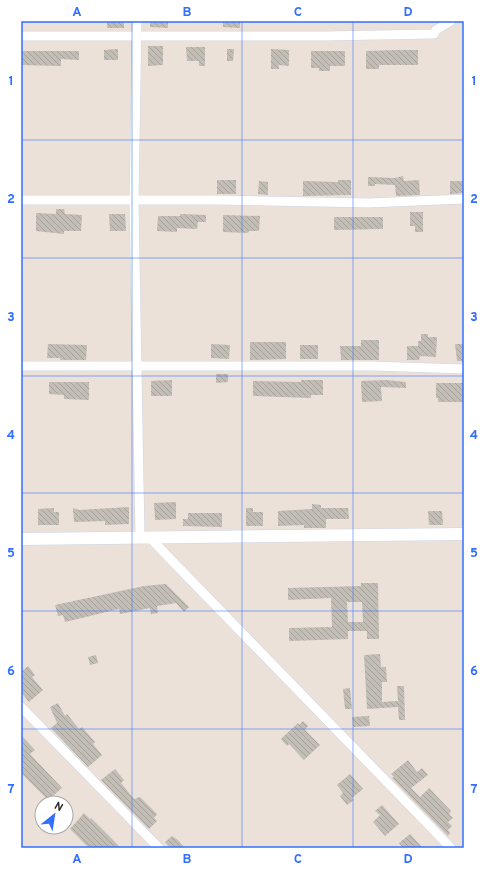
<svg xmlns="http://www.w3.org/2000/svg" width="485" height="869" font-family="Overpass,sans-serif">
<defs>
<pattern id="building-back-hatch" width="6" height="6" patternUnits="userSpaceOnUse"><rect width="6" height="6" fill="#c2bdb5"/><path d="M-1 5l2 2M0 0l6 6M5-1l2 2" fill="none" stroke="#a7a29c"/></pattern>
</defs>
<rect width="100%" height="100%" fill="#ebe1d9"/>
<path fill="url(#building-back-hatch)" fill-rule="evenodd" d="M107,21h17v7h-17z
M150,21h18v7l-18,-1z
M223,21h17v7l-17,-1z
M148,46h15v19l-15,1z
M186,47h19v19h-6v-5h-12z
M118,49v11h-14v-10z
M227,49h7l-1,12h-6z
M271,49l18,1v16l-10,-1v4h-8z
M397,50h21v15h-39v4h-13v-18z
M21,51h58v9l-18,-1v7l-40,-1z
M311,51h34v15h-15v5h-11v-3h-8z
M403,176l1,5 15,-1 1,15 -24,1 -1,-11 -20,-1v2h-7v-9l27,1z
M217,180h19v14h-19z
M338,180h13v15l-48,1v-15l35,1z
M259,181l9,1v13l-10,-1z
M450,181h14v12l-14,1z
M56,209h8l1,5 17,1 -1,16h-17v3l-28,-3v-18l20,1z
M410,212h13v20h-8v-6h-5z
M109,214h16l1,17h-16z
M180,214l26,1v7h-8l-1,7 -20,-1v4l-20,-1 1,-15h22z
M223,215l37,1 -1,15h-10l-1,2 -25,-1z
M334,217h49v12l-49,1z
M421,334h7v3h9l-1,20 -16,-1 -1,4h-12v-14h11v-5h3z
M361,340h18v20h-38l-1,-14h21z
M250,342h36v17l-36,1z
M48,344l39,1 -1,15h-26v-2h-13z
M211,344l19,1 -1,14 -18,-1z
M455,344h9v17h-7z
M300,345h18v14h-18z
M216,374h12v8l-12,1z
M172,380v16h-21v-15z
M301,380h22v15h-12v3l-58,-2v-15l48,1z
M386,380l20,2v6l-25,-1 1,14 -20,1 -1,-21z
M49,382h40v18l-25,-1v-4l-15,-1z
M436,383h28v19h-26v-4h-2z
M176,502v17l-21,1 -1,-17z
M312,504l9,1v3h27l1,11h-23v9h-22v-3l-26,1v-15l34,-2z
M129,507v17l-24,1v-4l-31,1 -1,-14 6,2z
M54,508v4h5v13h-21v-16z
M246,508h7v4h10v14h-17z
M428,511h14l1,14h-14z
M188,513h34v14l-39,-1v-7h5z
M361,583h17l1,56h-12v-8h-19v8l-59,2v-13l43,-1 -1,-29 -43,2v-12l73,-2zM347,602h15l1,20h-15z
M166,584l23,23 -5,5 -8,-9 -19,3 1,7 -7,1 -1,-6 -30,6 -1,-5 -54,13 -2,-7 -5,1 -3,-11 89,-19z
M380,654l1,13h5l1,15h-5v20l16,-1 -1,-15h7l1,34h-6l-1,-13 -31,2 -3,-54z
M96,655l2,8 -8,2 -2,-8z
M28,666l7,9 -3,2 11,13 -14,12 -8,-10v-20z
M350,688l2,21h-7l-2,-20z
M58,703l7,13 2,-2 12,15 3,-2 13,15 -2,2 9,11 -14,12 -37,-39 6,-5 -7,-16z
M369,716l1,10 -17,1 -1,-10z
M303,721l5,5 -3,4 15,15 -16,15 -15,-16 -2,2 -6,-7 17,-16 1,2z
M21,735l14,15 -5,4 32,34 -14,12 -27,-27z
M408,760l9,12 5,-4 6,7 -17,13 9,9 9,-9 22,23 -2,3 4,4 -5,4 4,4 -4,4 2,3 -2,3 -56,-58 2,-1 -3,-3z
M115,769l9,11 -3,3 13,16 6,-2 17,17 -3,4 3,3 -8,8 -48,-49z
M350,774l13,15 -11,9 2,2 -7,5 -7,-9 3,-3 -6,-8z
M382,805l17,19 -14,12 -12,-14 7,-7 -5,-4z
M84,813l6,6 1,-1 30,30h-32l-19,-19z
M410,834l13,14h-20l-4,-5z
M172,836l6,4 7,8h-15l-5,-6z"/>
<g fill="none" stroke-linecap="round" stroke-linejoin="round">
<defs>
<path id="minor" d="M137,21l-3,180 6,336
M21,36h304l109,-2 2,-4 15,-9
M21,200h195l153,3 95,-4
M21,366h351l92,3
M149,537l302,311
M21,707l138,141"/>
<path id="tertiary" d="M21,539l443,-5"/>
</defs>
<use href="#minor" stroke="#ced4e2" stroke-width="10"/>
<use href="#tertiary" stroke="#ced4e2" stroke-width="13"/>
<use href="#minor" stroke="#fff" stroke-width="9"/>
<use href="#tertiary" stroke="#fff" stroke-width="12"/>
</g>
<path fill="none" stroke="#326fff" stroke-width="1" stroke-opacity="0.55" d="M132,21v827M242,21v827M353,21v827M21,140h443M21,258h443M21,376h443M21,493h443M21,611h443M21,729h443"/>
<rect width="485" height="869" fill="none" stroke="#ffffff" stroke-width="44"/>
<g transform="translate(54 815) rotate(30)"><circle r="19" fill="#ffffff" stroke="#a9a9a9"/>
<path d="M0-3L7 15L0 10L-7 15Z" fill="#326fff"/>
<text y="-6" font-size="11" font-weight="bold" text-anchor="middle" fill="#282828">N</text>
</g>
<rect x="22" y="22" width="441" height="825" fill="none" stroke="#326fff" stroke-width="1.5"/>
<g font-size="13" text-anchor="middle" font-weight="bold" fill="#326fff">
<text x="77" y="16">A</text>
<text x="187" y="16">B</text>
<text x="298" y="16">C</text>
<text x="408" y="16">D</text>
<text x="11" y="85">1</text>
<text x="474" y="85">1</text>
<text x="11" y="203">2</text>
<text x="474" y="203">2</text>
<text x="11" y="321">3</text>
<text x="474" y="321">3</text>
<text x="11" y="439">4</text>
<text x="474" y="439">4</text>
<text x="11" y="557">5</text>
<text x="474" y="557">5</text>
<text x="11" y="675">6</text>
<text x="474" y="675">6</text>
<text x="11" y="793">7</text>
<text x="474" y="793">7</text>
<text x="77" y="863">A</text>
<text x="187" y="863">B</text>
<text x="298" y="863">C</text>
<text x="408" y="863">D</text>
</g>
</svg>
